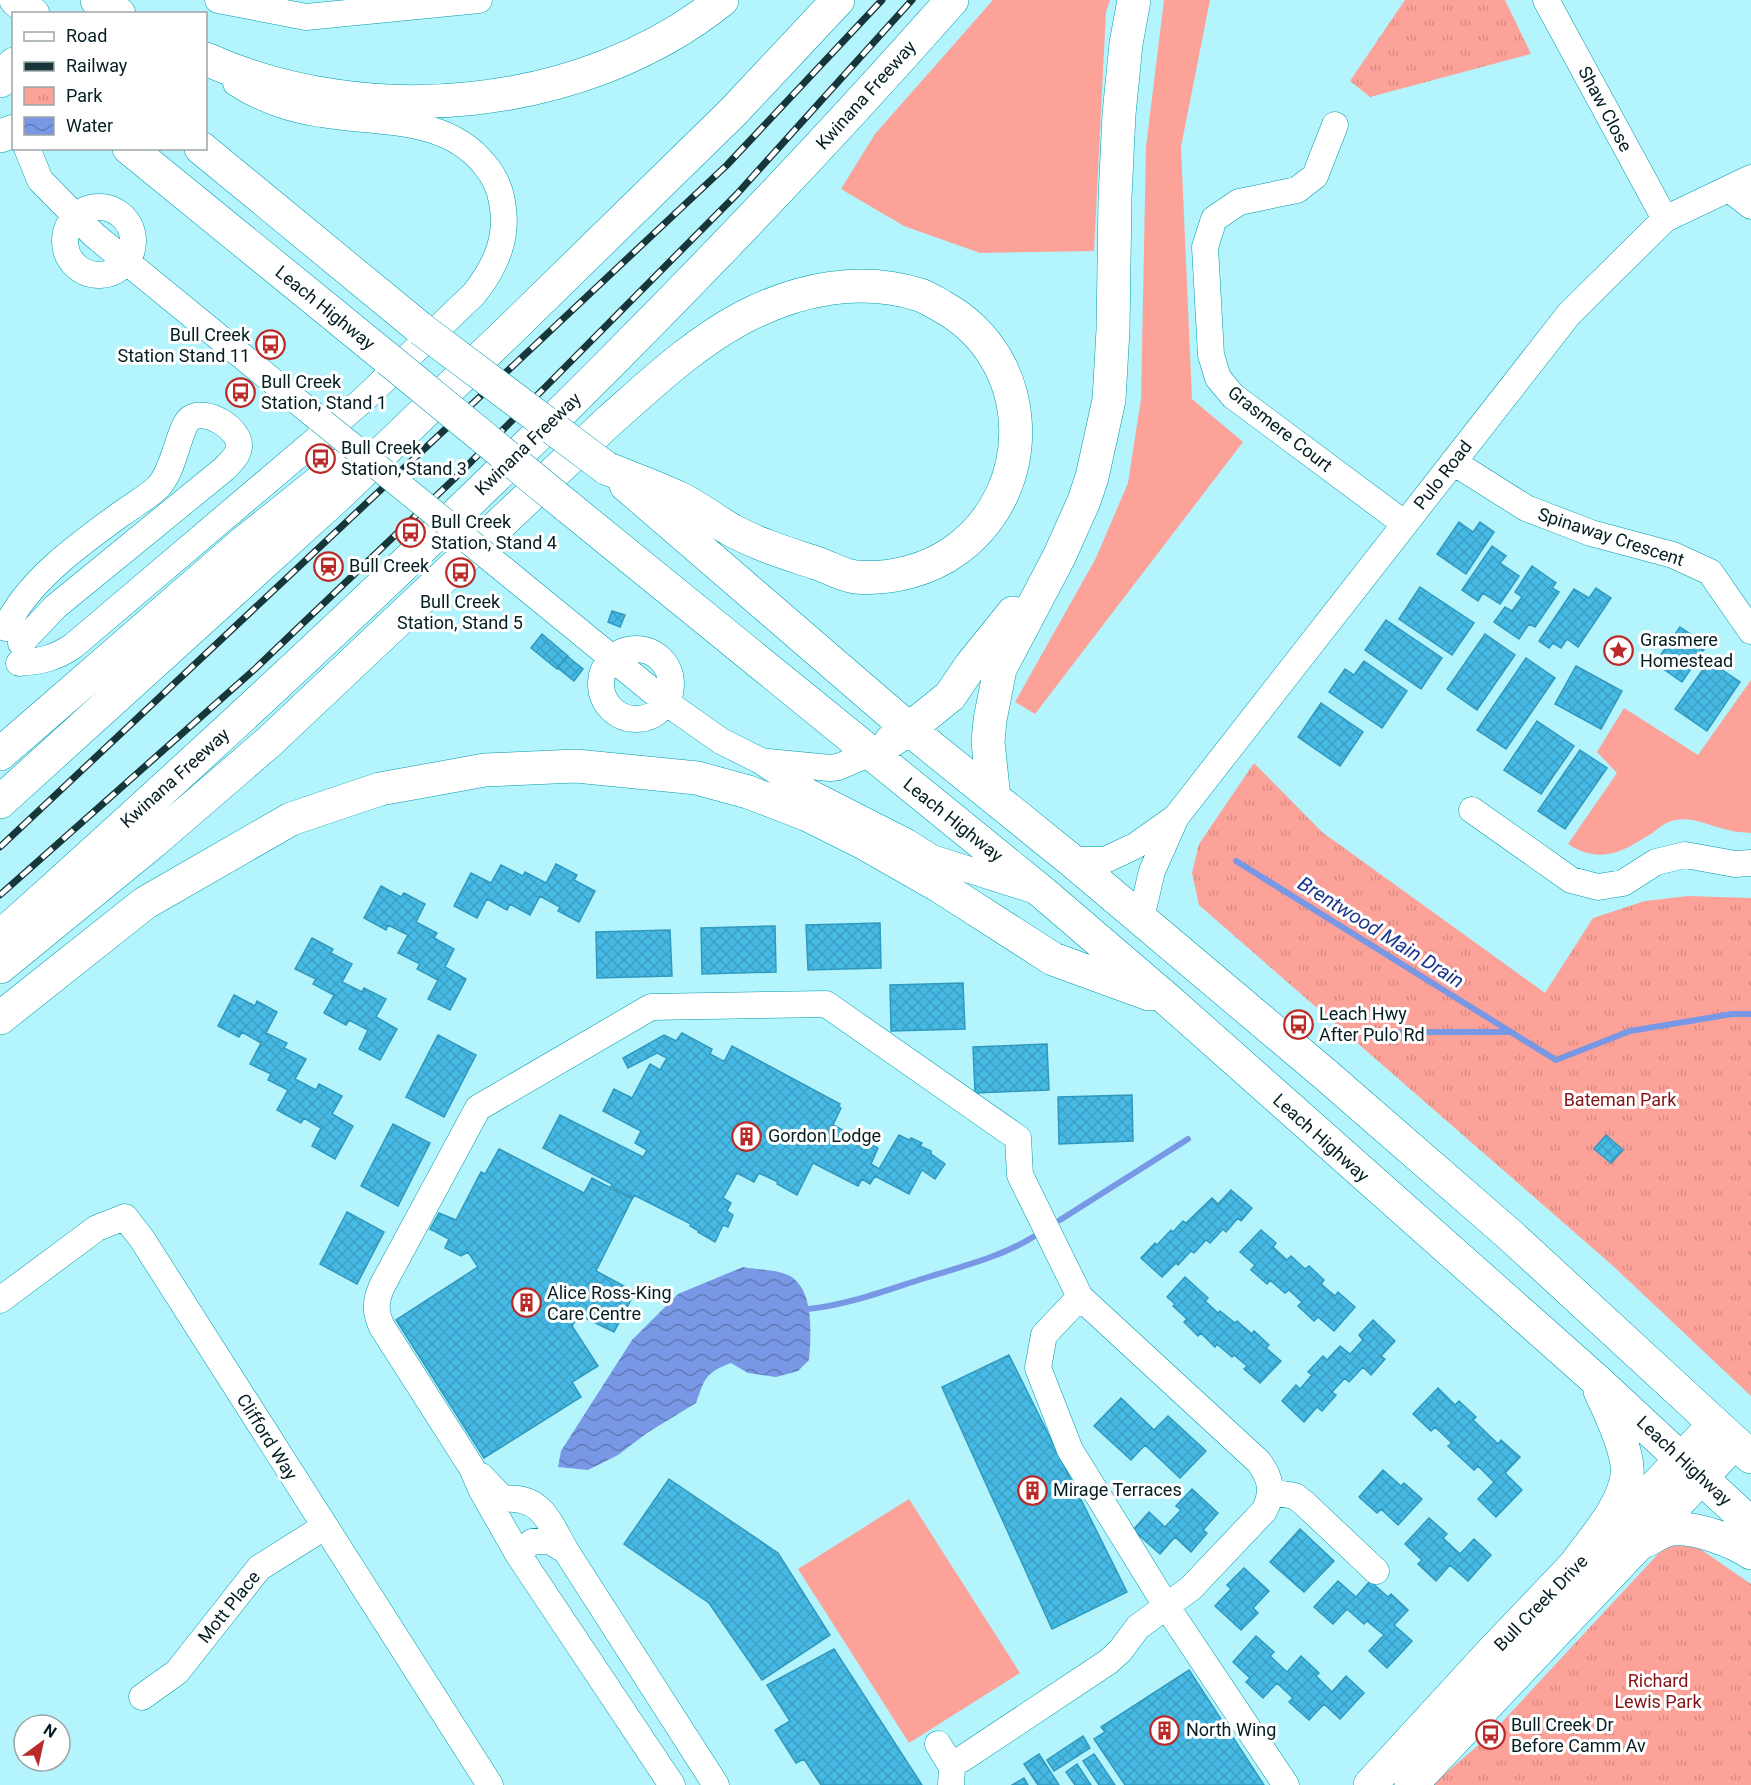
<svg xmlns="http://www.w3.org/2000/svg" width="1751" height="1785" font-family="Roboto,sans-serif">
<defs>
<pattern id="park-tufts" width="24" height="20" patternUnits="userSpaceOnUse" patternTransform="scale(1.5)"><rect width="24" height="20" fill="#fda298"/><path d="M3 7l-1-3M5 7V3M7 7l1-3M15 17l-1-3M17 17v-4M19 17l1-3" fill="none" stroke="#d78b83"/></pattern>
<pattern id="water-waves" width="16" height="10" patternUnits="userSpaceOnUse" patternTransform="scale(1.5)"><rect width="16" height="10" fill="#7897e4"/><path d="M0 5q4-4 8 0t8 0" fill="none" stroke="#607bb8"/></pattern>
<pattern id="building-cross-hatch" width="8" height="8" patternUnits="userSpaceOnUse" patternTransform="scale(1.5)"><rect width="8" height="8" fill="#46bae5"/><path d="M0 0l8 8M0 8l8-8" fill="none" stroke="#3c9fc4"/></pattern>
</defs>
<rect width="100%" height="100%" fill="#b4f4fd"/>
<path fill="#fda298" d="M993,0h117l-4,12 -12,239 -114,2 -76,-27 -63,-37 34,-55z
M1164,0h46l-29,147 11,252 51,43 -208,272 -20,-12 81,-144 32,-75 13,-84 5,-252z
M1751,680v153c-8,-1 -16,-1 -23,-3 -19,-4 -39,-16 -59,-8 -7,2 -13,9 -20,13 -28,18 -50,29 -81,9l49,-71 -20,-21 27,-44 74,47z
M909,1499l111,174 -111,70 -111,-174z"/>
<path fill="url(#park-tufts)" d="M1405,0h100l26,54 -161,43 -20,-16z
M1254,763l68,69 223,161 48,-75 52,-17 43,-5 63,2v498l-139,-131 -413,-360 -7,-32 7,-29z
M1676,1541l14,1 61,42v201h-319l58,-50 168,-181z"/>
<path fill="url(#water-waves)" d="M743,1267c14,3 32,2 45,8 27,13 23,60 21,85l-11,11 -22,6 -28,-4 -17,-10c-26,10 -26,15 -35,40l-49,30 -29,22 -30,15 -30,-3 3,-16 71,-111 46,-46z"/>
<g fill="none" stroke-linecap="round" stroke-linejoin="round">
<path stroke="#7897e4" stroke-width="6" d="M1236,861l320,199 74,-29 102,-17h19
M1366,1032h143
M1060,1220l128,-81
M808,1309c40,-4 78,-19 117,-31 35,-11 76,-21 108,-41"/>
</g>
<path fill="url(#building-cross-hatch)" stroke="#3099bf" stroke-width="1.5" d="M1459,522l14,10 7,-10 14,10 -28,42 -29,-20z
M1492,546l14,10 -6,7 19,13 -19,28 -17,-11 -5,8 -16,-11z
M1532,566l24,17 -4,5 7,4 -24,35 -6,-3 -10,15 -25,-17 11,-15 7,4 10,-14 -7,-5z
M1420,587l54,36 -22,32 -53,-36z
M1596,588l15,10 -33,49 -11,-8 -6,9 -8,-5 -4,5 -10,-7 35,-52 15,9z
M612,611l13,4 -5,12 -12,-5z
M1386,620l56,38 -21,31 -56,-39z
M1680,627l27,18 -25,37 -27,-19z
M542,634l26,22 -11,13 -26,-21z
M1485,634l30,21 -38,55 -30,-21z
M567,656l16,13 -9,12 -16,-13z
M1526,658l29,20 -49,71 -29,-19z
M1364,661l43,30 -25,37 -53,-36 16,-23 9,6z
M1709,661l31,21 -33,49 -32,-22z
M1576,666l46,25 -21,38 -46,-25z
M1321,703l42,29 -23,34 -42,-29z
M1537,721l37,25 -33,48 -37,-24z
M1580,750l27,18 -42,61 -27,-18z
M556,864l21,11 -3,5 21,11 -16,31 -21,-11 2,-4 -20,-11 -10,19 -20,-11 -3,6 -20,-11 -10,19 -23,-12 17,-33 20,10 10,-18 22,11 2,-4 21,11z
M381,886l20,11 3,-4 21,11 -9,18 21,11 -3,5 20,11 -9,18 21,12 -16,31 -22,-11 10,-19 -21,-11 3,-5 -22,-11 10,-18 -20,-10 -2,5 -22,-12z
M880,923l1,45 -73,2 -2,-45z
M775,926l1,46 -74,2 -1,-46z
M670,930l2,46 -75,2 -1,-46z
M312,938l21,11 -2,4 21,11 -10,18 20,10 2,-4 22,11 -10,18 21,12 -17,31 -21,-11 9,-19 -19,-10 -3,5 -22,-12 10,-18 -21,-11 3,-5 -21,-10z
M963,983l2,46 -74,2 -1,-46z
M234,995l21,11 2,-5 20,11 -11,21 21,10 -3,5 22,11 -11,20 21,11 3,-6 23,12 -10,18 21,12 -18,33 -23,-13 9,-18 -17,-10 -3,5 -24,-13 11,-20 -20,-10 3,-6 -21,-10 11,-21 -19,-11 -3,5 -21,-11z
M682,1033l30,16 -2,5 13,7 2,-1 7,-14 108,58 -2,2 3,2 -8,17 45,23 -7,16 8,5 20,-34 10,5 2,-2 11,5 -2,3 11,5v3l14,10 -10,15 -13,-9 -13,24 -34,-18 -5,8 -8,-5 -4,7 -45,-23 -16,32 -20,-11 1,-2 -19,-9 -5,9 -17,-9 -14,25 8,5 -4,8 6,4 -5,12 -5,-2 -8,17 -17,-10 1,-1 -9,-5 1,-2 -57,-29 -1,3 -22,-12 1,-2 -69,-36 17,-33 83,42 4,-7 -12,-7 6,-12 -38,-20 11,-22 18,9 18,-34 10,6 7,-12 -10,-5 -29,15 -5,-10 41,-23 12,6z
M438,1035l38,20 -32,62 -38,-20z
M1047,1044l2,46 -74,3 -2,-46z
M1132,1095l1,46 -74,3 -1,-47z
M393,1124l37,19 -32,63 -37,-20z
M1606,1135l17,15 -12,13 -17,-14z
M499,1149l85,44 8,-15 40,21 -36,72 39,21 -21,40 -35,-17 -7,11 26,40 -26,16 9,15 -97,61 -88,-138 82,-53 -10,-15 -7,4 -16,-8 4,-9 -19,-10 9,-16 17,7 25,-48 4,2z
M1231,1190l21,18 -11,13 -3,-3 -12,14 -3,-3 -13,14 -4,-3 -12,13 -3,-2 -13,14 -2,-2 -14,14 -21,-19 14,-15 2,2 14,-15 2,2 10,-11 3,2 26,-25 6,6z
M347,1212l37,20 -27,52 -37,-20z
M1261,1230l15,13 -3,4 14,13 4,-4 14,13 4,-3 15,14 -3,4 14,12 3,-4 17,15 -21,24 -16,-14 -4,4 -16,-15 4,-4 -13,-12 -4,3 -15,-13 -3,4 -16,-14 4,-5 -15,-13z
M1185,1277l23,21 -3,3 13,12 2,-2 15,12 2,-2 15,13 2,-3 15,14 -3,3 15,13 -21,22 -16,-14 3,-3 -13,-11 -2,2 -15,-13 -2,3 -14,-14 -3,3 -14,-14 3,-3 -14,-13 2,-2 -8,-7z
M1373,1320l22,21 -14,15 4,3 -14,16 -8,-8 -14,15 -4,-4 -13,14 4,3 -14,16 -5,-4 -13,15 -22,-21 14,-16 4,4 12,-14 -4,-3 15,-16 4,4 13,-14 10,8 13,-14 -4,-5z
M1009,1355l118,237 -75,37 -110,-242z
M1438,1388l17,17 4,-4 17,16 -3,3 25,24 3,-4 19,17 -15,16 17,17 -26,27 -18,-18 16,-17 -16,-16 -4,4 -26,-24 4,-3 -17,-16 -4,4 -18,-17z
M1121,1398l33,32 14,-14 38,35 -26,27 -35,-33 -14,15 -37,-34z
M1383,1470l18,16 3,-3 18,16 -24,26 -17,-16 -4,4 -18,-16z
M669,1479l109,74 52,82 -68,45 -53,-77 -85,-59z
M1192,1489l26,24 -15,17 4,3 -16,19 -16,-15 -15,17 -27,-24 16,-18 16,15 16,-17 -5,-4z
M1429,1518l18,16 -4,4 17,16 14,-15 17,16 -23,26 -18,-16 -14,16 -18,-17 4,-4 -17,-16z
M1300,1529l34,32 -30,31 -34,-30z
M1244,1568l25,23 -16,17 5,5 -17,17 -26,-24 16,-17 -4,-4z
M1338,1581l18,16 14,-16 18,16 3,-3 17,16 -14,15 18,16 -25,27 -18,-17 15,-16 -17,-14 -3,3 -17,-15 -14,15 -19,-17z
M1256,1636l18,16 -4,4 17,16 14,-16 18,17 -3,3 16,16 14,-16 18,17 -24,26 -16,-15 -15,16 -20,-18 4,-4 -16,-15 -14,15 -17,-16 4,-4 -17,-16z
M834,1649l88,136h-101l-17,-26 -8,4 -21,-33 15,-9 -23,-36z
M1189,1670l75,115h-139l-31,-46 11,-7 -4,-5z
M1083,1736l7,12 -36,23 -7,-11z
M1039,1754l20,31h-21l-14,-21z
M1094,1754l21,31h-16l-16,-24z
M1077,1764l14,21h-16l-9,-13z
M1024,1778l4,7h-16z"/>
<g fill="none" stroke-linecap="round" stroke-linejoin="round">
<defs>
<path id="minor" d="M218,0l88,17 173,-17
M1546,0l119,219
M1335,125l-20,51 -18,14 -58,12 -25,17 -9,28 6,108 7,23 15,18 172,128
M27,148l13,32 54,55 225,184
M1729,189l22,17
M65 241a34 34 0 1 1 68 0a34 34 0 1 1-68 0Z
M1453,462l73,46 65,25 82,22 37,17 41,59
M503,569l164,134 54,38 38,19 44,29 104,53 25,16 101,32
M6,628c19,-45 76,-86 115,-114 12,-9 27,-17 37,-27 17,-17 21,-62 33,-69 15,-10 50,11 48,29 -1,9 -9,16 -15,22l-169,138 -34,36
M601 684a35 35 0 1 1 70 0a35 35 0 1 1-70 0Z
M19,663c22,-2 35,-4 54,-17l290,-246 111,-106c22,-28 35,-57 28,-92 -2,-14 -8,-26 -17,-37 -40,-50 -107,-41 -164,-51 -29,-4 -61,-15 -85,-31
M768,762l62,6 8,-1 33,-14
M1472,810l99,70 27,7 25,-4 33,-21 29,-7 50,9 16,-1
M1071,860h34l30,-14 41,-29
M1141,918l11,-47 24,-54 393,-503 96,-95 86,-41
M1080,1297l-36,38 -6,33 32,82 97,157 119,178
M0,1300l97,-72 28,-11 17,22 348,546
M481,1476l22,23c39,-4 46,23 63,52
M1271,1492l24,4 10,8 71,67
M518,1554l14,-12 16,-2 18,11 150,234
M142,1697l35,-25 82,-104 65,-41
M938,1744l14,23 -1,18
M672,1785l-154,-231 -37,-65 -9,-21 -90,-141c-7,-15 -7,-25 0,-41l96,-178 173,-101 175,-3 192,134 2,37 60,122 179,165c12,17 15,30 5,49l-73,77 -53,39 -18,24 -12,11 -146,97"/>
<path id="major" d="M1370,1785l122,-133 83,-87 35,-31 105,-110
M1411,1785l324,-343"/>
<path id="highway" d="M16,0l17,14
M97,0l22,14
M206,59c160,72 377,53 516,-59
M0,81l14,-17
M0,136l14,-5
M129,148l259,211
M201,148l220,181
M626,485l283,244 162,131 255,215 184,160 241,222
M567,506l475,386 126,108 427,379 156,145
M891,741l18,-12 41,-33 21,-31 42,-52
M0,754l242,-210 100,-80
M994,798l-6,-56 2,-22 10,-51 59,-112 25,-56 8,-24 17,-77 4,-70 2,-132 4,-84 7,-70 8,-44
M0,802l335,-304 177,-170 221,-216 105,-112
M0,937c332,-298 657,-603 952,-937
M0,967l153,-125 117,-101 339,-320c42,-37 84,-77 133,-103 55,-29 118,-42 178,-23 8,3 16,8 23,12 92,51 97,182 13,243 -27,20 -66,30 -100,27 -13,-1 -27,-10 -40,-14 -30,-10 -54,-17 -83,-32 -18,-10 -35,-24 -54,-33 -23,-11 -49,-20 -73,-30
M0,1018l145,-115 146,-84 89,-30 105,-19 91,-4 121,12 51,14 60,23 54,27 79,45 112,72 96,35
M1643,1542c9,-4 21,-13 31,-13 21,-2 60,12 77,24
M1575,1565c19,-27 47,-56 52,-89 3,-22 -17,-64 -27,-85"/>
</defs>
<use href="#minor" stroke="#009baa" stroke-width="27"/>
<use href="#major" stroke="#009baa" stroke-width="34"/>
<use href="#highway" stroke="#009baa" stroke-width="34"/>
<use href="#minor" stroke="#fff" stroke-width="26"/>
<use href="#major" stroke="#fff" stroke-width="33"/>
<use href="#highway" stroke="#fff" stroke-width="33"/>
<defs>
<path id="rail" d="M0,847l727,-682 155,-165
M0,895l256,-227 199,-190 282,-284 175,-194"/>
</defs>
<use href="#rail" stroke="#17363a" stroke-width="7"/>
<use href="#rail" stroke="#fff" stroke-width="4.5" stroke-dasharray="14" stroke-linecap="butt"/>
<defs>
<path id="minor-bridge" d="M319,419l184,150"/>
<path id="highway-bridge" d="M421,329l185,139
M388,359l179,147"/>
</defs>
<use href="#minor-bridge" stroke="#009baa" stroke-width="27" stroke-linecap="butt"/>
<use href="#highway-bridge" stroke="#009baa" stroke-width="34" stroke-linecap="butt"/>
<use href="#minor-bridge" stroke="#fff" stroke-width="26"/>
<use href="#highway-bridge" stroke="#fff" stroke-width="33"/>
</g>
<defs>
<symbol id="bus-ring" viewBox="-11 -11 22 22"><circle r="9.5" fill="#fff" stroke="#ba2a29" stroke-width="1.5"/><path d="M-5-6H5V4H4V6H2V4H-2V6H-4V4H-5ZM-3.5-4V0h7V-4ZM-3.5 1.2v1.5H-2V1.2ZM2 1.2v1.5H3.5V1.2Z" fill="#ba2a29"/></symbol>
<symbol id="station-ring" viewBox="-11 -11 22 22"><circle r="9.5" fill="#fff" stroke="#ba2a29" stroke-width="1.5"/><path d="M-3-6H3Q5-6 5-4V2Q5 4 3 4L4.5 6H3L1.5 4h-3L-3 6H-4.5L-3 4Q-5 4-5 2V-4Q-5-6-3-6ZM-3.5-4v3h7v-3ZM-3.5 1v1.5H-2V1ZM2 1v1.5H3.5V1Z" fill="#ba2a29"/></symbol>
<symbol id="sight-ring" viewBox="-11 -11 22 22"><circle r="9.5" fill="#fff" stroke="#ba2a29" stroke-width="1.5"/><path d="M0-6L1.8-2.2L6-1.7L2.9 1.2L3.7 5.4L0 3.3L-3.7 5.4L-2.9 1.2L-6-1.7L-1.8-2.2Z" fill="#ba2a29"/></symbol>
<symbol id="building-ring" viewBox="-11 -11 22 22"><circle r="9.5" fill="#fff" stroke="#ba2a29" stroke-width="1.5"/><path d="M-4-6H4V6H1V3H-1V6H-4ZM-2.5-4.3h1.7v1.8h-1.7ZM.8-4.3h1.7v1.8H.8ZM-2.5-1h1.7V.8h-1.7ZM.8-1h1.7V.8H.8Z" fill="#ba2a29"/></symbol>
</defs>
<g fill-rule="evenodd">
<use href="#bus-ring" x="254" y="328" width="33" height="33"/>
<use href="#bus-ring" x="224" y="376" width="33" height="33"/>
<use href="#bus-ring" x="304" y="442" width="33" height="33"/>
<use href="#bus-ring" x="394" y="516" width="33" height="33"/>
<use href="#station-ring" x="312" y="550" width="33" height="33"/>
<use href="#bus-ring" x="444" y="556" width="33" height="33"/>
<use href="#sight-ring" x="1602" y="634" width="33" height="33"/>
<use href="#bus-ring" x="1282" y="1008" width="33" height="33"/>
<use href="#building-ring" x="730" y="1120" width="33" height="33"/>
<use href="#building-ring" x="510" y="1286" width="33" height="33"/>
<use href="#building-ring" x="1016" y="1474" width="33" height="33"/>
<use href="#building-ring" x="1148" y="1714" width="33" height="33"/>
<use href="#bus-ring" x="1474" y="1718" width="33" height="33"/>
</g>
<g text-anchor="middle" stroke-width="6" stroke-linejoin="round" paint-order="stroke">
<g font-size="18" fill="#041e22" stroke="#fff">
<text transform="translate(866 95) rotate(-48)" y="6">Kwinana Freeway</text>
<text transform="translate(1605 109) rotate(62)" y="6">Shaw Close</text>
<text transform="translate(325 308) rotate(39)" y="6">Leach Highway</text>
<text transform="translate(1280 429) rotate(38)" y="6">Grasmere Court</text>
<text transform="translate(528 444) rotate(-44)" y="6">Kwinana Freeway</text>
<text transform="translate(1443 475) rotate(-52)" y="6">Pulo Road</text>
<text transform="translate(1611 537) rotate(18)" y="6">Spinaway Crescent</text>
<text transform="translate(175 778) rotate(-42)" y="6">Kwinana Freeway</text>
<text transform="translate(953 820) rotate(39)" y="6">Leach Highway</text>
<text transform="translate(1321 1138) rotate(42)" y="6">Leach Highway</text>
<text transform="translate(267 1437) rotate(58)" y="6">Clifford Way</text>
<text transform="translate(1684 1461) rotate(43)" y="6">Leach Highway</text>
<text transform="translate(1541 1603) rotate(-46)" y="6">Bull Creek Drive</text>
<text transform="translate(229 1607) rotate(-51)" y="6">Mott Place</text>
</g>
<g font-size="18" fill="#041e22" stroke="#fff" text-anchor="start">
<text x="250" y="341" text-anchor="end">Bull Creek<tspan x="250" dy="21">Station Stand 11</tspan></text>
<text x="261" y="388">Bull Creek<tspan x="261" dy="21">Station, Stand 1</tspan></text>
<text x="341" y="454">Bull Creek<tspan x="341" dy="21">Station, Stand 3</tspan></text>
<text x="431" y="528">Bull Creek<tspan x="431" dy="21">Station, Stand 4</tspan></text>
<text x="349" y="572">Bull Creek</text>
<text x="460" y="608" text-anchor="middle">Bull Creek<tspan x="460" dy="21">Station, Stand 5</tspan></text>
<text x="1640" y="646">Grasmere<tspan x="1640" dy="21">Homestead</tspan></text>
<text x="1319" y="1020">Leach Hwy<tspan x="1319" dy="21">After Pulo Rd</tspan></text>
<text x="768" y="1142">Gordon Lodge</text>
<text x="547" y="1299">Alice Ross-King<tspan x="547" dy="21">Care Centre</tspan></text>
<text x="1053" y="1496">Mirage Terraces</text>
<text x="1511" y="1731">Bull Creek Dr<tspan x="1511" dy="21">Before Camm Av</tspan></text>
<text x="1186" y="1736">North Wing</text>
</g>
<g font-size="18" fill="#861215" stroke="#fff">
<text x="1620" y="1106">Bateman Park</text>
<text x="1658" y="1687">Richard<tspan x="1658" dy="21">Lewis Park</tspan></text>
</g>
<g font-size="20" font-style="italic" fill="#1c358d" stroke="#fff">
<text transform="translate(1381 932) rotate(32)" y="7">Brentwood Main Drain</text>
</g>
</g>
<rect x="12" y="12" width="195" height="138" fill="#ffffff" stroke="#9ba5a7" stroke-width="1.5"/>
<rect x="24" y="32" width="30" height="9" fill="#ffffff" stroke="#9ba5a7" stroke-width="1.5"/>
<text x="66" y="42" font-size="18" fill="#041e22">Road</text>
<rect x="24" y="62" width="30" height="9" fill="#17363a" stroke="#9ba5a7" stroke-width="1.5"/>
<text x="66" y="72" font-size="18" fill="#041e22">Railway</text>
<rect x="24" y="87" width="30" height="18" fill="url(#park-tufts)" stroke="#9ba5a7" stroke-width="1.5"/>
<text x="66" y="102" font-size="18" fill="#041e22">Park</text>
<rect x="24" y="117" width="30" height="18" fill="url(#water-waves)" stroke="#9ba5a7" stroke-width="1.5"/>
<text x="66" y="132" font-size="18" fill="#041e22">Water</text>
<g transform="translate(42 1743) rotate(33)"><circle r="28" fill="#ffffff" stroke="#9ba5a7" stroke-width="1.5"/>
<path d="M0-4.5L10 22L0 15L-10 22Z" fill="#ba2a29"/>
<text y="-9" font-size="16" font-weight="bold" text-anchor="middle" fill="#041e22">N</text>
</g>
</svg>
